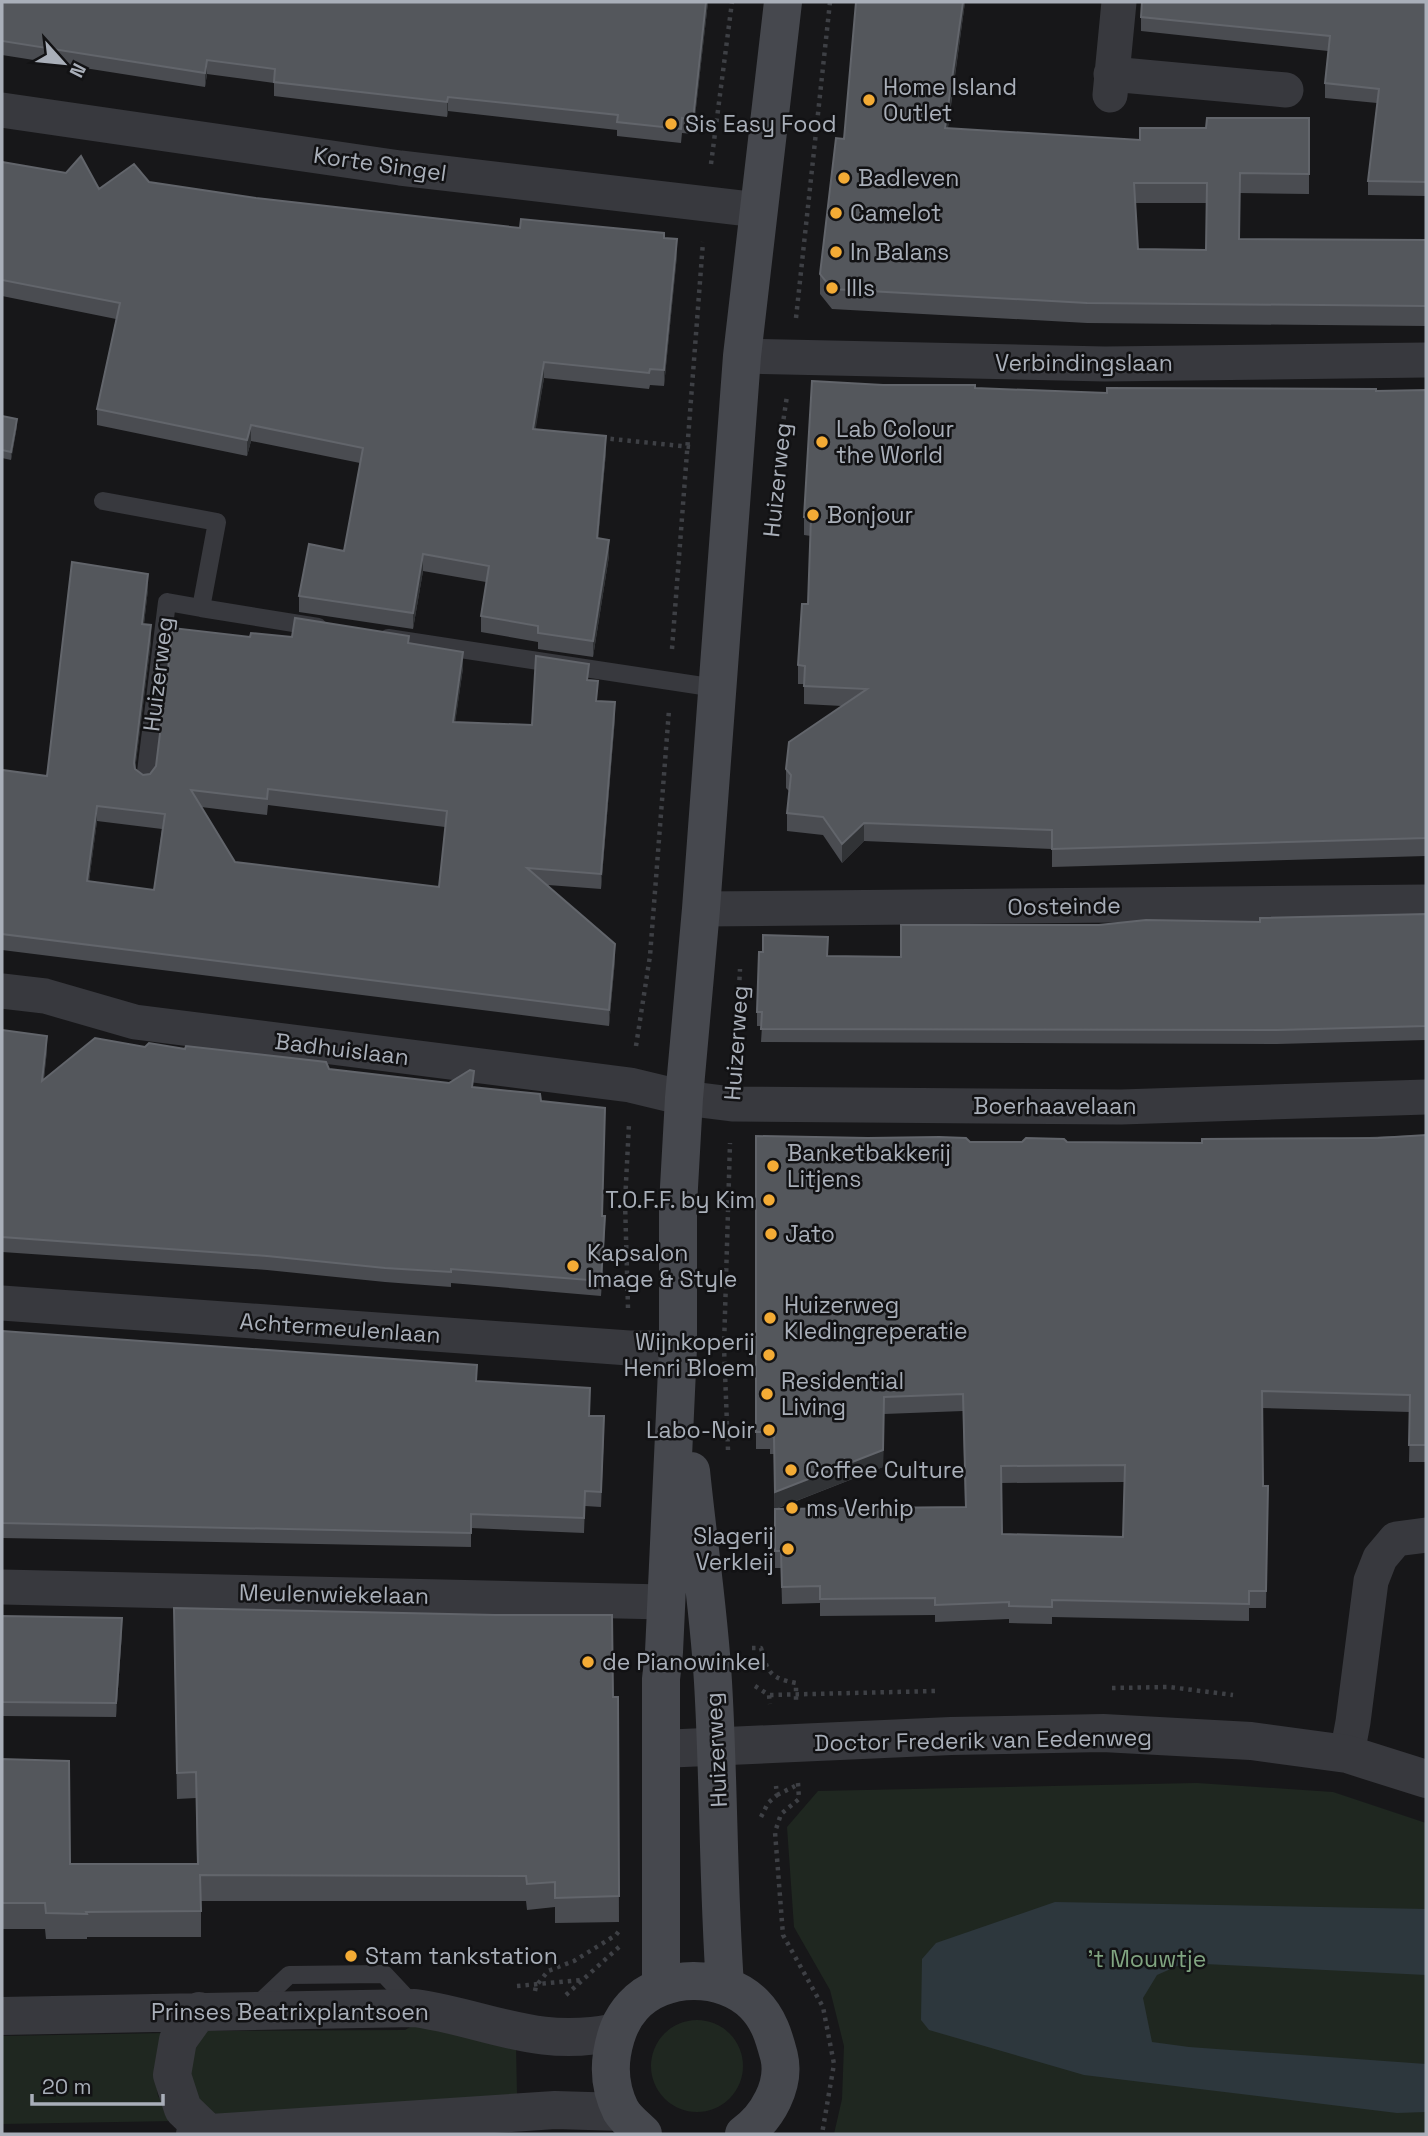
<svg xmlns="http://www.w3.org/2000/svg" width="1428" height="2136" font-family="'Space Grotesk',sans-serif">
<rect width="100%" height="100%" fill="#171719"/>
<path fill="#1f2720" d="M1197,1783l136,9 93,31v311h-592l8,-35 2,-53 -14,-56 -36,-63 -7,-100 31,-36z
M426,2018l90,27 1,50 -309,22 -17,-22v-43l15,-21 199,-1z
M651 2066a46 46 0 1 1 92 0a46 46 0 1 1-92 0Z
M166,2033l-11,42 3,21 17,25 -173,3v-88z"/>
<path fill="#2d373d" d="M1055,1902l371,7v66l-242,-12 -27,12 -14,23 9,44 37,5 237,17v48l-29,1 -313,-38 -155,-45 -8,-10 1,-61 14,-16z"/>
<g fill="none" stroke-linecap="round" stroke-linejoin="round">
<path stroke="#3e4045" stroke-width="4.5" stroke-dasharray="3.5 5" stroke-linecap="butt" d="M711,164l21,-162
M796,318l34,-316
M781,436l6,-40
M602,438l89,9
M672,649l31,-407
M636,1046l14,-90 19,-246
M735,1065l5,-96
M628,1308l-3,-106 4,-78
M728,1450l-4,-103 6,-204
M752,1648h9c7,25 9,30 35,35v18
M755,1686l14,9 1,9
M1112,1688l57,-1 64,8
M770,1695l166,-4
M798,1783l1,16 -18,15 -6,18 8,103 40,72 11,57 -12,70
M777,1795l18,-9
M761,1817l7,-14 9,-8 -1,-9
M517,1986l64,-6
M535,1991l1,-5 12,-15 26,-10 42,-26 3,-4
M566,1995l53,-48"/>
<path stroke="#38393e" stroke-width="18" d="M103,501l114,21 -16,86 117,19
M388,638l328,50
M145,780l22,-178 34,6
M254,2008l35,-33 95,-1 29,31"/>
<path stroke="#38393e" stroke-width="35" d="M1111,74l175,16
M1110,95l9,-93
M2,110l398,58 358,42
M742,356l363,8 321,-4
M701,909l725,-7
M2,991l43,5 90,26 495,63 54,13 48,6 389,3 305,-10
M2,1303l627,45h49
M2,1587l663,15
M1347,1754l6,-32 18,-141 9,-23 16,-19 30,-4"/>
<path stroke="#38393e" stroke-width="38" d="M661,1749l290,-13 152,-3 148,8 96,13 79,25
M199,2011l-21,29 -6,35 11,34 26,25
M2,2016l413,-8c75,11 121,41 201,24
M195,2134l360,-24 67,2"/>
<path stroke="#46484e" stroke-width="38" d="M691,1471c7,70 18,141 22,211 6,101 5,203 12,303
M661,1987v-308l3,-27 14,-304v-143l6,-107 17,-189 41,-553 41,-354
M643,2134c-7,-7 -17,-15 -22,-23 -9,-18 -12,-38 -9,-57 3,-18 8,-34 21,-48 30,-33 90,-33 121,-2 15,15 20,33 25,52 7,29 -12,62 -35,78"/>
</g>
<path fill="#4a4c51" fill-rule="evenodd" d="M2,2h706l-15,132 -11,-1 -1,10 -64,-7v-6l-169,-19 -1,6 -173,-21v-13l-67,-9 -2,13 -203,-32z
M856,2h109l-17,126 192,12 66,-12 103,-10v76l-69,-1v46l186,1v86l-339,-3 -255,-14 -12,-15v-20l24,-135zM1135,203h71v47l-68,-1z
M1426,2v194l-58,-1v-14l9,-78 -52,-5v-15l3,-32 -187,-20v-14z
M2,162l97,27 50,-7 107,16 264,30 144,10 13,17 -13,131 -14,-1 -1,4 -105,-11 -9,52 71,22 -8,86 11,18 -16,101 -55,-8v-7l-57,-10v-16l5,-34 -63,-11 -10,58 -114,-17v-16l45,-45 16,-88 -109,-22 -4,15 -150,-31v-16l19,-90 -114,-23z
M883,385l224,8 269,-2 50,-1v466l-374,11v-18l-188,-8 -22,22 -19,-28 -36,-4v-18l2,-22 -3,-3v-19l56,-63 -38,-2v-20h-6v-19l10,-61 3,-68 -7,-1v-18z
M2,416l15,10 -6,34 -9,-2z
M148,589l-4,35 7,17 -16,128 8,6 7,-1 100,-137h42l117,6 54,25 -8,54 77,3 57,-44 8,20 18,17 -14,171 -53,-4 67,75 -6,66 -607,-76v-180l45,6zM268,805l177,22 -6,60 -204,-25 -34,-55 66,8zM97,821l65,8 -8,61 -65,-9z
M1426,914v126l-149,4 -516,-2 1,-16h-5v-14l6,-60 65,4 73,1 198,-32 161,-3z
M2,1030l45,20 -3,29 101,-32 329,40 67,14 61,115 3,14 -4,66 -150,-13v4l-66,-5 -118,-12 -265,-18z
M1426,1135v327h-17l1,-50 -148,-4 1,78h5l-2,122h-17v13l-197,-4v7l-43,-1v-4l-74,3v-7l-115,1v-13l-38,1 -1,-36h-6l-1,-114h-4v-5h-14v-313l214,6 232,1zM963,1411l2,96 -189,2 107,-42 1,-53zM1125,1482l-2,55 -121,-3 -1,-51z
M2,1331l475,51 113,34 14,15 -3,76 -16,-1 -1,27 -113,-5v19l-469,-9z
M2,1616l120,16 -6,85 -114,-1z
M174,1633l439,64h5l1,225 -64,1v-16l-28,3 -1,-9h-325v36h-114v2h-41l-1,-10h-43v-170l68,105h127l-1,-66 -19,1z"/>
<path fill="#313336" d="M706,2h2l-15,132v-14z
M963,2h2l-20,145v-19z
M207,60v14l-2,13v-14z
M448,97v14l-1,6v-15z
M677,239v16l-13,131v-16z
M544,362v16l-11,68v-17z
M17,419v7l-6,34v-8z
M251,425v16l-4,15v-16z
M606,436v16l-9,102v-16z
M609,540v16l-16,101v-16z
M423,554v17l-10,58v-16z
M148,574v15l-6,51v-16z
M151,625v16l-17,138v-16z
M463,652v16l-10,70v-16z
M615,702v16l-14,171v-15z
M97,806v15l-10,76v-16z
M864,823v18l-22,22v-19z
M615,944v16l-6,66v-16z
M47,1036v14l-5,45v-14z
M605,1216v14l-4,66v-15z
M884,1414l-1,53 -108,42v-17z
M122,1618v14l-6,85v-14z"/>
<path fill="#54575c" stroke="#62656b" stroke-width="2" fill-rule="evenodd" d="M2,2h704l-13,118 -11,-2 -1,11 -64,-7 1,-7 -170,-18 -1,5 -173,-20 1,-13 -68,-9 -2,13 -203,-32z
M856,2h107l-18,126 195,12v-12h66l1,-10h102v56l-69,-1 -1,66 187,1v66l-339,-3 -255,-14 -12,-15 16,-136 8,1zM1134,183h73l-1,67 -68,-1z
M1142,2h284v180l-58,-1 11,-92 -54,-6 5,-47 -189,-19z
M81,156l18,33 35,-25 15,18 107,16 264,30 1,-9 143,14v5l13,1 -13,131 -14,-1 -1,4 -105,-11 -11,67 73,7 -9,102 12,2 -16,101 -55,-8v-7l-57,-10 8,-50 -66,-12 -10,59 -114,-17 10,-52 35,7 19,-103 -112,-23 -4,15 -150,-31 23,-106 -118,-23v-118l64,11z
M812,381l71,4h92v3l132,5v-5l269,1v2l50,-1v448l-374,11v-19l-188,-7 -22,21 -19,-27 -36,-4 4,-38 -5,-6 3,-27 78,-53 -63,-3 1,-20 -7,-1 4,-61h6l3,-87h-7z
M2,416l15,3 -6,33 -9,-2z
M72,562l76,12 -6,50 9,1 -17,138 1,6 8,6 7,-1 6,-8 17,-138 77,9 1,-4 41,4 3,-19 114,18 -1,7 55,9 -10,70 79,3 4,-69 53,8 -2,16 11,1 -2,20 19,1 -14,172 -74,-6 88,76 -6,66 -607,-76v-164l45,6zM268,789l179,22 -8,76 -204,-25 -44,-72 76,9zM97,806l68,8 -11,76 -67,-9z
M1426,914v112l-149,4 -516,-1 1,-17h-5l2,-60h4v-17l65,2 -1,19 74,1v-32h198l47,-5 114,2v-4z
M2,1030l45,6 -5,45 53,-43 50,9 4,-4 36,6 1,-3 140,16 3,7 120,14 21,-13 4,1 -2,16 68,7 1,7 64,7 -3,108h3l-4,65 -150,-12v3l-66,-4 -118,-12 -265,-19z
M1426,1135v310h-17l1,-50 -148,-4 1,95h5l-2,105h-17v13l-197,-4v7l-43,-1v-4l-74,3v-7l-115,1v-13l-38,1 -1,-36h-6v-42l191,-2 -3,-113 -79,3 -1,53 -108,42 -1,-55h-4v-5h-14v-296l112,2 71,-1 27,1 4,4h52l4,-4 38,1 3,3 135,1v-4l176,-1zM1125,1465l-2,72 -121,-3 -1,-68z
M2,1331l475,34 -1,16 114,7 -1,28h15l-3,76 -16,-1 -1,27 -113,-4v19l-469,-10z
M174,1608l321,7h117l1,82h5l1,199 -64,2v-16l-28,2 -1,-8 -326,-1 1,36 -115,1 1,2 -41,-1 -1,-10h-43v-144l67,2 1,103h128l-2,-92 -19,1z
M2,1616l120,2 -6,85 -114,-1z"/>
<g fill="#f3ab35" stroke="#121214" stroke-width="2.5">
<circle cx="869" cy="100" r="7"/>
<circle cx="671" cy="124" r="7"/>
<circle cx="844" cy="178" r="7"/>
<circle cx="836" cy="213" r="7"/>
<circle cx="836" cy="252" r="7"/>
<circle cx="832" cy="288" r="7"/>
<circle cx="822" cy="442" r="7"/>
<circle cx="813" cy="515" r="7"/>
<circle cx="773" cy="1166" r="7"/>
<circle cx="769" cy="1200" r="7"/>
<circle cx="771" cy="1234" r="7"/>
<circle cx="573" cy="1266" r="7"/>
<circle cx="770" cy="1318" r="7"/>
<circle cx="769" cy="1355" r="7"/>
<circle cx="767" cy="1394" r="7"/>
<circle cx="769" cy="1430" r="7"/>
<circle cx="791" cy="1470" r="7"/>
<circle cx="792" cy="1508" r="7"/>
<circle cx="788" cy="1549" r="7"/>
<circle cx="588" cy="1662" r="7"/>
<circle cx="351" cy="1956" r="7"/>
</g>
<g text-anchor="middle" stroke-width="5" stroke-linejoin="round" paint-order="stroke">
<g font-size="23" fill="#a9afb9" stroke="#121214" text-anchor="start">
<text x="883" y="95">Home Island<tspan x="883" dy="26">Outlet</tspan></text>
<text x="685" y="132">Sis Easy Food</text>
<text x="858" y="186">Badleven</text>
<text x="850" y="221">Camelot</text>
<text x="850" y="260">In Balans</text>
<text x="846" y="296">Ills</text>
<text x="836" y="437">Lab Colour<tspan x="836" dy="26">the World</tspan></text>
<text x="827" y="523">Bonjour</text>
<text x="787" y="1161">Banketbakkerij<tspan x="787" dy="26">Litjens</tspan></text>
<text x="755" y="1208" text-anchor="end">T.O.F.F. by Kim</text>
<text x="785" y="1242">Jato</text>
<text x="587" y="1261">Kapsalon<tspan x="587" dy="26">Image &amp; Style</tspan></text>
<text x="784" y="1313">Huizerweg<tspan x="784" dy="26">Kledingreperatie</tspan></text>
<text x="755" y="1350" text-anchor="end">Wijnkoperij<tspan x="755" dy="26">Henri Bloem</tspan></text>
<text x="781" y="1389">Residential<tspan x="781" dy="26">Living</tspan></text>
<text x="755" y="1438" text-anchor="end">Labo-Noir</text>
<text x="805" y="1478">Coffee Culture</text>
<text x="806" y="1516">ms Verhip</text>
<text x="774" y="1544" text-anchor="end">Slagerij<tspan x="774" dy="26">Verkleij</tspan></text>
<text x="602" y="1670">de Pianowinkel</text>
<text x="365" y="1964">Stam tankstation</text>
</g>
<g font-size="23" fill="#a9afb9" stroke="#121214">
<text transform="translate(380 164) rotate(8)" y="8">Korte Singel</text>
<text x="1084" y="371">Verbindingslaan</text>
<text transform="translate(777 480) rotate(-84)" y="8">Huizerweg</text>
<text transform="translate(158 674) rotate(-83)" y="8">Huizerweg</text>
<text transform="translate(1064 906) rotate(-1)" y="8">Oosteinde</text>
<text transform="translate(736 1043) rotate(-86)" y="8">Huizerweg</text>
<text transform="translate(342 1049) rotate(7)" y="8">Badhuislaan</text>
<text x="1055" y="1114">Boerhaavelaan</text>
<text transform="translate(340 1328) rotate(4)" y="8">Achtermeulenlaan</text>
<text transform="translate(334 1594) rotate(1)" y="8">Meulenwiekelaan</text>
<text transform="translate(983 1740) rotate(-1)" y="8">Doctor Frederik van Eedenweg</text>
<text transform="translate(716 1750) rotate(-93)" y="8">Huizerweg</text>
<text x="290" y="2020">Prinses Beatrixplantsoen</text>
</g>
<g font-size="23" fill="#80a481" stroke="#121214">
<text x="1147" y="1967">'t Mouwtje</text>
</g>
</g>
<rect width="1428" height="2136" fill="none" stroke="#a9afb9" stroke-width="7"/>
<g transform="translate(63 63) rotate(117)" stroke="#121214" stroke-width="5" paint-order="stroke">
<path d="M0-5L12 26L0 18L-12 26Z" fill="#a9afb9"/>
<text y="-10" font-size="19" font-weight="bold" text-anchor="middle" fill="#a9afb9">N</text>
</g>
<path d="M32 2094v10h131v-10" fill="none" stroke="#a9afb9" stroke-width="3.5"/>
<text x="42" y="2094" font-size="21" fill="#a9afb9" stroke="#121214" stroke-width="5" paint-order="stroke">20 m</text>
</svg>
